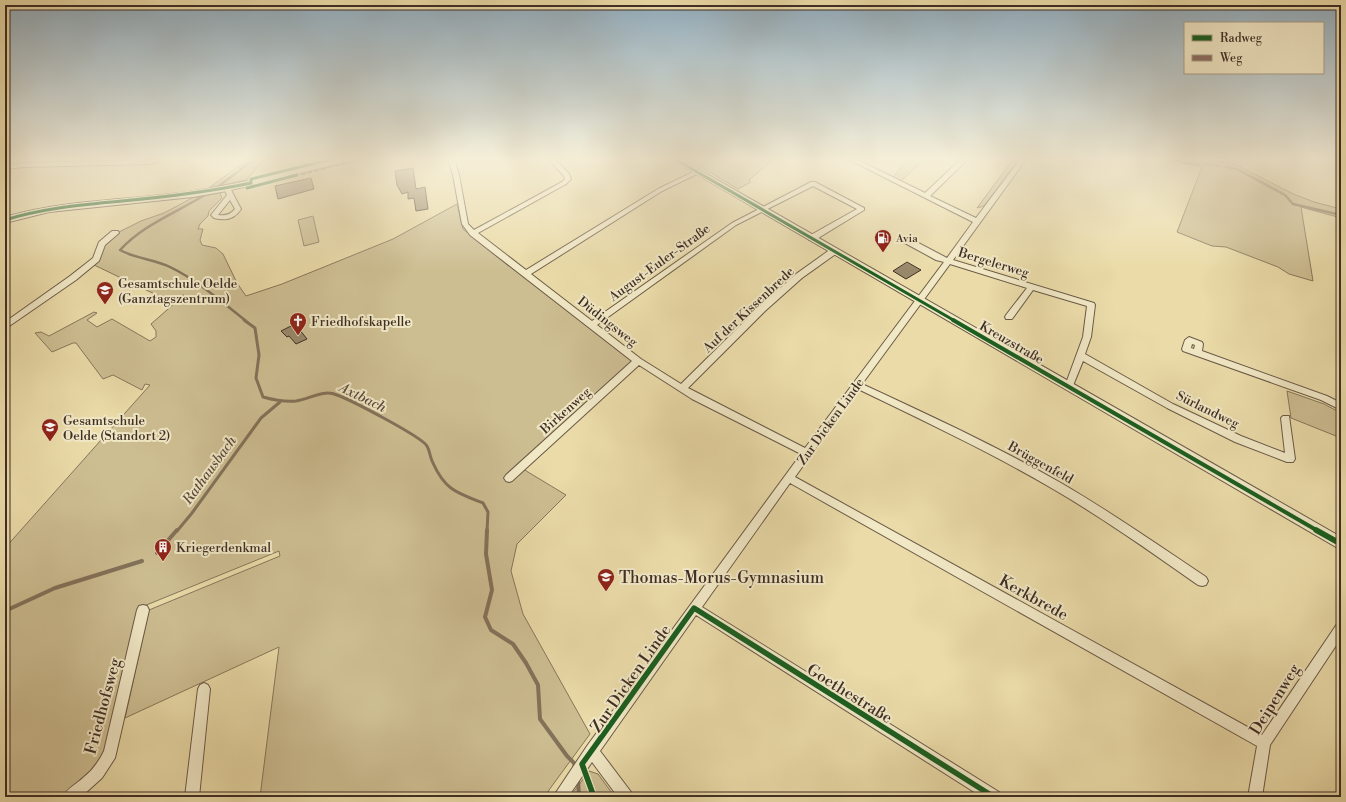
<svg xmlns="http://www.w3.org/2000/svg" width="1346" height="802" font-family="'Libre Bodoni',serif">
<rect width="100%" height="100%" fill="#eadba8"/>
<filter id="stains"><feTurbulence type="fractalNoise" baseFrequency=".005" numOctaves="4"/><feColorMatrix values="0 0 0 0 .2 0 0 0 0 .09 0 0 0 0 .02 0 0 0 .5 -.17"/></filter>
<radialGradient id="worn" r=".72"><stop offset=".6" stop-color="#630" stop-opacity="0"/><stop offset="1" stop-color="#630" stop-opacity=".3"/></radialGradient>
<path fill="#cdbe92" stroke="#86765c" d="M244,158h22l-20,22 -37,8 35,-26z
M686,158h89l-26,22 2,2 -13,7z
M909,158h17l-25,23 -8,-4z
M1014,158h6l-36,48 -7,2z
M1159,158h23l51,5 58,30 23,9 27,7v9l-40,-11 12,74 -24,-7 -11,-7 -52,-20 -14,-1 -35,-14 25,-65z
M220,193l2,5 -13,13 -1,5 -8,8 -2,5h5l-3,11 2,5 14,3 7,6 14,29 9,13 36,-12 111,-45 64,-35 6,25 169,132 -122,110 13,-2 43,26 -49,49 -6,27 12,43 67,120 -41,56 -3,7h-286l19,-150 -154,71 24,-108 131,-54 -1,-5 -140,57 -34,146 -15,23 -25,20h-60v-179l3,-6 -3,-8v-56l145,-163 -5,-1 -3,6 -29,-15 -10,4 -27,-36h-3l-21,9 -17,-19 6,-1 8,4 45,-24 3,1 -10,7 10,7 15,-8 38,22 6,-4v-6l-5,-7 33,-29 -19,4 -73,-35 12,-20 13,-11 24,-12 23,-8 28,-15z
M313,216l6,26 -15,4 -6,-26z
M1287,391l37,13 17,9v25l-50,-20z
M589,771l9,3 17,23h-45z"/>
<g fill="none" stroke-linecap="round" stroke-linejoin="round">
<path stroke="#83725a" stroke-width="2.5" d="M1168,158l18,5 13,1
M1202,164l17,2
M1226,167l11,2 48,26 8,9 48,11
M215,189l41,-31
M208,193c-30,19 -64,31 -88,57 16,9 34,9 50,17 27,13 52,35 76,54"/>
<path stroke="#83725a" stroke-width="3" d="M244,320l11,8 4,27 -3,23 7,19c11,3 22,5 33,4 14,-2 27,-12 41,-6 14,5 85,42 90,51 3,5 3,12 6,17 12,27 24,30 50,40l5,9 -1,19
M177,531l15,-18 69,-95 19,-16"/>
<path stroke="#83725a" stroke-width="4" d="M487,530l-1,24 6,36 -7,27 6,13 22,14 13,19 12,22 2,34 27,37 7,7 1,5
M157,553l20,-23
M5,611l50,-23 87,-27
M578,779l1,18"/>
</g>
<path fill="#98886a" stroke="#3f2e26" d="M413,168l3,21 9,-2 3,22 -12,2 -2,-13 -6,1v-7l-6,2 -5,-9 -2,-14z
M311,178l3,11 -36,10 -3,-13z
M907,262l14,8 -15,9 -13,-8z
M291,326l4,5 4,-2 8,10 -11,5 -7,-8 -2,1 -6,-6z"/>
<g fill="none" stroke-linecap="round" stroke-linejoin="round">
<defs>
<path id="minor" d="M155,158h9l-13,6 -126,3 -20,2v-4l20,-2 125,-3z
M448,158h6l5,17 9,49 6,6 88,-48 3,-3 -1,-3 -17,-18h7l15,16 2,5 -5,5 -88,49 48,37 132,-81 37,-18h4v2l-37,18 -131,83 61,47 140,-98 79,-41h4l49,26v2l-49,30h-6v-4l48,-27 -44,-23 -77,39 -139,100 44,34 40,25 78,-77 37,-33 35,-25h6v4l-35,25 -37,33 -77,77 117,60 139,-186 -8,-2 -33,-18v-4h6l38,20 26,-36 -127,-64h8l71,35 37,-35h7l-39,38 46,22 45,-60h6l-74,102 141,43 1,2 -4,32 -6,17 88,50 68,32 44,17 -4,-35 2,-2h6l6,43 -2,3h-6l-52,-20 -68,-34 -84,-47 -11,27h-6l-1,-2 18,-49 4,-31 -54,-16 -21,29h-6l-1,-2 1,-2 21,-27 -77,-24 -88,120c67,31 134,62 199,99 50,29 97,62 145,94l2,4 -2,4 -4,1 -4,-1c-47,-33 -95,-67 -145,-96 -63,-37 -129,-68 -195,-100l-63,88 467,258 75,-111 4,-1v15l-71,107 -8,52h-14l9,-51 -467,-263 -88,124 297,185 2,5h-19l-286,-182 -96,136 31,41 2,5h-15l-26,-35 -24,35h-15l34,-51 214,-292 -109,-55 -53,-34 -127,116 -3,1 -3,-1 -2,-3 2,-3 126,-114 -162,-126 -8,-11 -9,-49z
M227,186l3,2 11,21c-6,10 -16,12 -27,9l-3,-3 16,-20 -3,-7zM230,200l5,9c-5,6 -10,7 -17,6z
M112,231h6l1,2 -14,12 -6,16 -23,19 -71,49v-7l65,-46 23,-18 6,-16z
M1189,337l13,5 1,2 -1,7 125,45 14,7v7l-20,-10 -138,-49 -1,-2 3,-9zM1192,344l3,1 -1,4 -3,-1z
M143,605l4,1 2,4 -34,148 -13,20 -20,18 -19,1c4,-9 14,-13 21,-20 9,-7 15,-16 20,-26l33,-141 2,-4z
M204,683l4,2 2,4 -11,108h-14l13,-108 2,-4z"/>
<path id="tertiary" d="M342,158h14l-1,2 -128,31 -34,6 -144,15 -44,11v-6c61,-18 126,-16 189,-26 50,-7 99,-21 148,-33z
M669,158h10l662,379v13z"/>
</defs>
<use href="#minor" stroke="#6a5946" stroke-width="2"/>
<use href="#tertiary" stroke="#6a5946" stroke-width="2"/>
<use href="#minor" fill="#f1e8c6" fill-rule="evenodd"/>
<use href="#tertiary" fill="#f1e8c6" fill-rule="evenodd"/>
<path stroke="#8d6e63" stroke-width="2.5" stroke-dasharray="4.5 2.5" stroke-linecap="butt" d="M294,176l71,-18"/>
<defs>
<path id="cycleway-far2" d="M673,158l282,163
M247,188l50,-13
M5,220c38,-12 77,-15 117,-19 43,-4 86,-9 129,-18v-4l85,-21"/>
<path id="cycleway-far1" d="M953,320l365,211"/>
<path id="cycleway" d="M1316,530l25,14
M594,797l-12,-33 112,-156 300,189"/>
</defs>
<use href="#cycleway-far2" stroke="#f1e8c6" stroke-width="5"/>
<use href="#cycleway-far1" stroke="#f1e8c6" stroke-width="6"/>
<use href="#cycleway" stroke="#f1e8c6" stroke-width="8"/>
<use href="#cycleway-far2" stroke="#1b5e20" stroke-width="3"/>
<use href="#cycleway-far1" stroke="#1b5e20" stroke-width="4"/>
<use href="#cycleway" stroke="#1b5e20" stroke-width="5.5"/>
</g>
<linearGradient id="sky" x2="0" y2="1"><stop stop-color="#91acbd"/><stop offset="0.59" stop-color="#f6efd8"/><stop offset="1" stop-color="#f6efd8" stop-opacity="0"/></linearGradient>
<rect width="1346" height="270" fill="url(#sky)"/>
<defs>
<symbol id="fuel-pin" viewBox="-11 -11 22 30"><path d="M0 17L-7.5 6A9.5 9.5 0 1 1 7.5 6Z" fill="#8f2418" stroke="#f1e8c6"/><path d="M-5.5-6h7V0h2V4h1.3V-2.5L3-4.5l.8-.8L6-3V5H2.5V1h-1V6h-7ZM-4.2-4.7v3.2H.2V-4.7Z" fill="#fff"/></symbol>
<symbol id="school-pin" viewBox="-11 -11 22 30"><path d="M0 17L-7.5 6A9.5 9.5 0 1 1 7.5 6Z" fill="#8f2418" stroke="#f1e8c6"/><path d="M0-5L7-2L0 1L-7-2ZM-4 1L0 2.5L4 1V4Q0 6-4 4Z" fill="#fff"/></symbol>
<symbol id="church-pin" viewBox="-11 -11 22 30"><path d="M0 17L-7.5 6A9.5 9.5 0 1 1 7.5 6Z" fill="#8f2418" stroke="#f1e8c6"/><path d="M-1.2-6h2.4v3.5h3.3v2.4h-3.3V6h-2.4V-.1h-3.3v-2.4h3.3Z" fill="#fff"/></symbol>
<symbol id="building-pin" viewBox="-11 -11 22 30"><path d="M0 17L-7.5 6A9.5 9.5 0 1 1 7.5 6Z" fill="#8f2418" stroke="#f1e8c6"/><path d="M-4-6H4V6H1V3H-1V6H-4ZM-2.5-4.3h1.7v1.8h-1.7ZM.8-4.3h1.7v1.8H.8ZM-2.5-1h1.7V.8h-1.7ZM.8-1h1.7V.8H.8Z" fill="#fff"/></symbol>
</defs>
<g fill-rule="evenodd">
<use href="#fuel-pin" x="873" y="228" width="20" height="27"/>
<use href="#school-pin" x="95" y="280" width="20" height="27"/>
<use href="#church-pin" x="288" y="311" width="20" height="27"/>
<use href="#school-pin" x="40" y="417" width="20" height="27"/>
<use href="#building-pin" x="153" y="537" width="20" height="27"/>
<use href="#school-pin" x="596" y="567" width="20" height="27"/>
</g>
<g text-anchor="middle" stroke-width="4" stroke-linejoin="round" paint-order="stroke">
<g font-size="11" fill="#3f2e26" stroke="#f1e8c6" text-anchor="start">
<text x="896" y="242">Avia</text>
</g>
<g font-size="13" fill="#3f2e26" stroke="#f1e8c6">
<text transform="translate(659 262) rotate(-36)" y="5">August-Euler-Straße</text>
<text transform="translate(994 262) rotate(17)" y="5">Bergelerweg</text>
<text transform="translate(748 309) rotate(-43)" y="5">Auf der Kissenbrede</text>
<text transform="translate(608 321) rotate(38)" y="5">Düdingsweg</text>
<text transform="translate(1012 342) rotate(30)" y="5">Kreuzstraße</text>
<text transform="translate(1208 409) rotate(26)" y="5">Sürlandweg</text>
<text transform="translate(565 410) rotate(-42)" y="5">Birkenweg</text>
<text transform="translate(830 421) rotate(-54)" y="5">Zur Dicken Linde</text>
<text transform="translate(1041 462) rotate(29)" y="5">Brüggenfeld</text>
</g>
<g font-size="13" fill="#3f2e26" stroke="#f1e8c6" text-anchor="start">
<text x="118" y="288">Gesamtschule Oelde<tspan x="118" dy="15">(Ganztagszentrum)</tspan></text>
<text x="311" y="326">Friedhofskapelle</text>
<text x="63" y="425">Gesamtschule<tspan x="63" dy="15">Oelde (Standort 2)</tspan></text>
<text x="176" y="552">Kriegerdenkmal</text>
</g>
<g font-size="14" font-style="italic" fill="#5b4a3c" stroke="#f1e8c6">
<text transform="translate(363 397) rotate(26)" y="5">Axtbach</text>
<text transform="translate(209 470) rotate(-54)" y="5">Rathausbach</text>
</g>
<g font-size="16" fill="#3f2e26" stroke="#f1e8c6" text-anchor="start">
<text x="619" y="583">Thomas-Morus-Gymnasium</text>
</g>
<g font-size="16" fill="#3f2e26" stroke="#f1e8c6">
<text transform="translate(1034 597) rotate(29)" y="6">Kerkbrede</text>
<text transform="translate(630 678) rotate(-55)" y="6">Zur Dicken Linde</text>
<text transform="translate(850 693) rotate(32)" y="6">Goethestraße</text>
<text transform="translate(1274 699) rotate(-58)" y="6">Deipenweg</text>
<text transform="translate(102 706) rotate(-75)" y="6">Friedhofsweg</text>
</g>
</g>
<rect width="1346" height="802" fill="none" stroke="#eadba8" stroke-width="20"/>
<rect x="6" y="6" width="1334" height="790" fill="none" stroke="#3f2e26" stroke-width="2"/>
<rect x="10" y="10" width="1326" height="782" fill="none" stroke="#3f2e26"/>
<rect x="1184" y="22" width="140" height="52" fill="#f1e8c6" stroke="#aa9e86"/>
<rect x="1192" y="35" width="20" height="6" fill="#1b5e20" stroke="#aa9e86"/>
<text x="1220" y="42" font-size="12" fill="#3f2e26">Radweg</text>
<rect x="1192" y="55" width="20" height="6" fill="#8d6e63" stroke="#aa9e86"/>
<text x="1220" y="62" font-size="12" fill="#3f2e26">Weg</text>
<rect width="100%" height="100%" filter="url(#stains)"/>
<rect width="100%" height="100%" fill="url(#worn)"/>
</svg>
